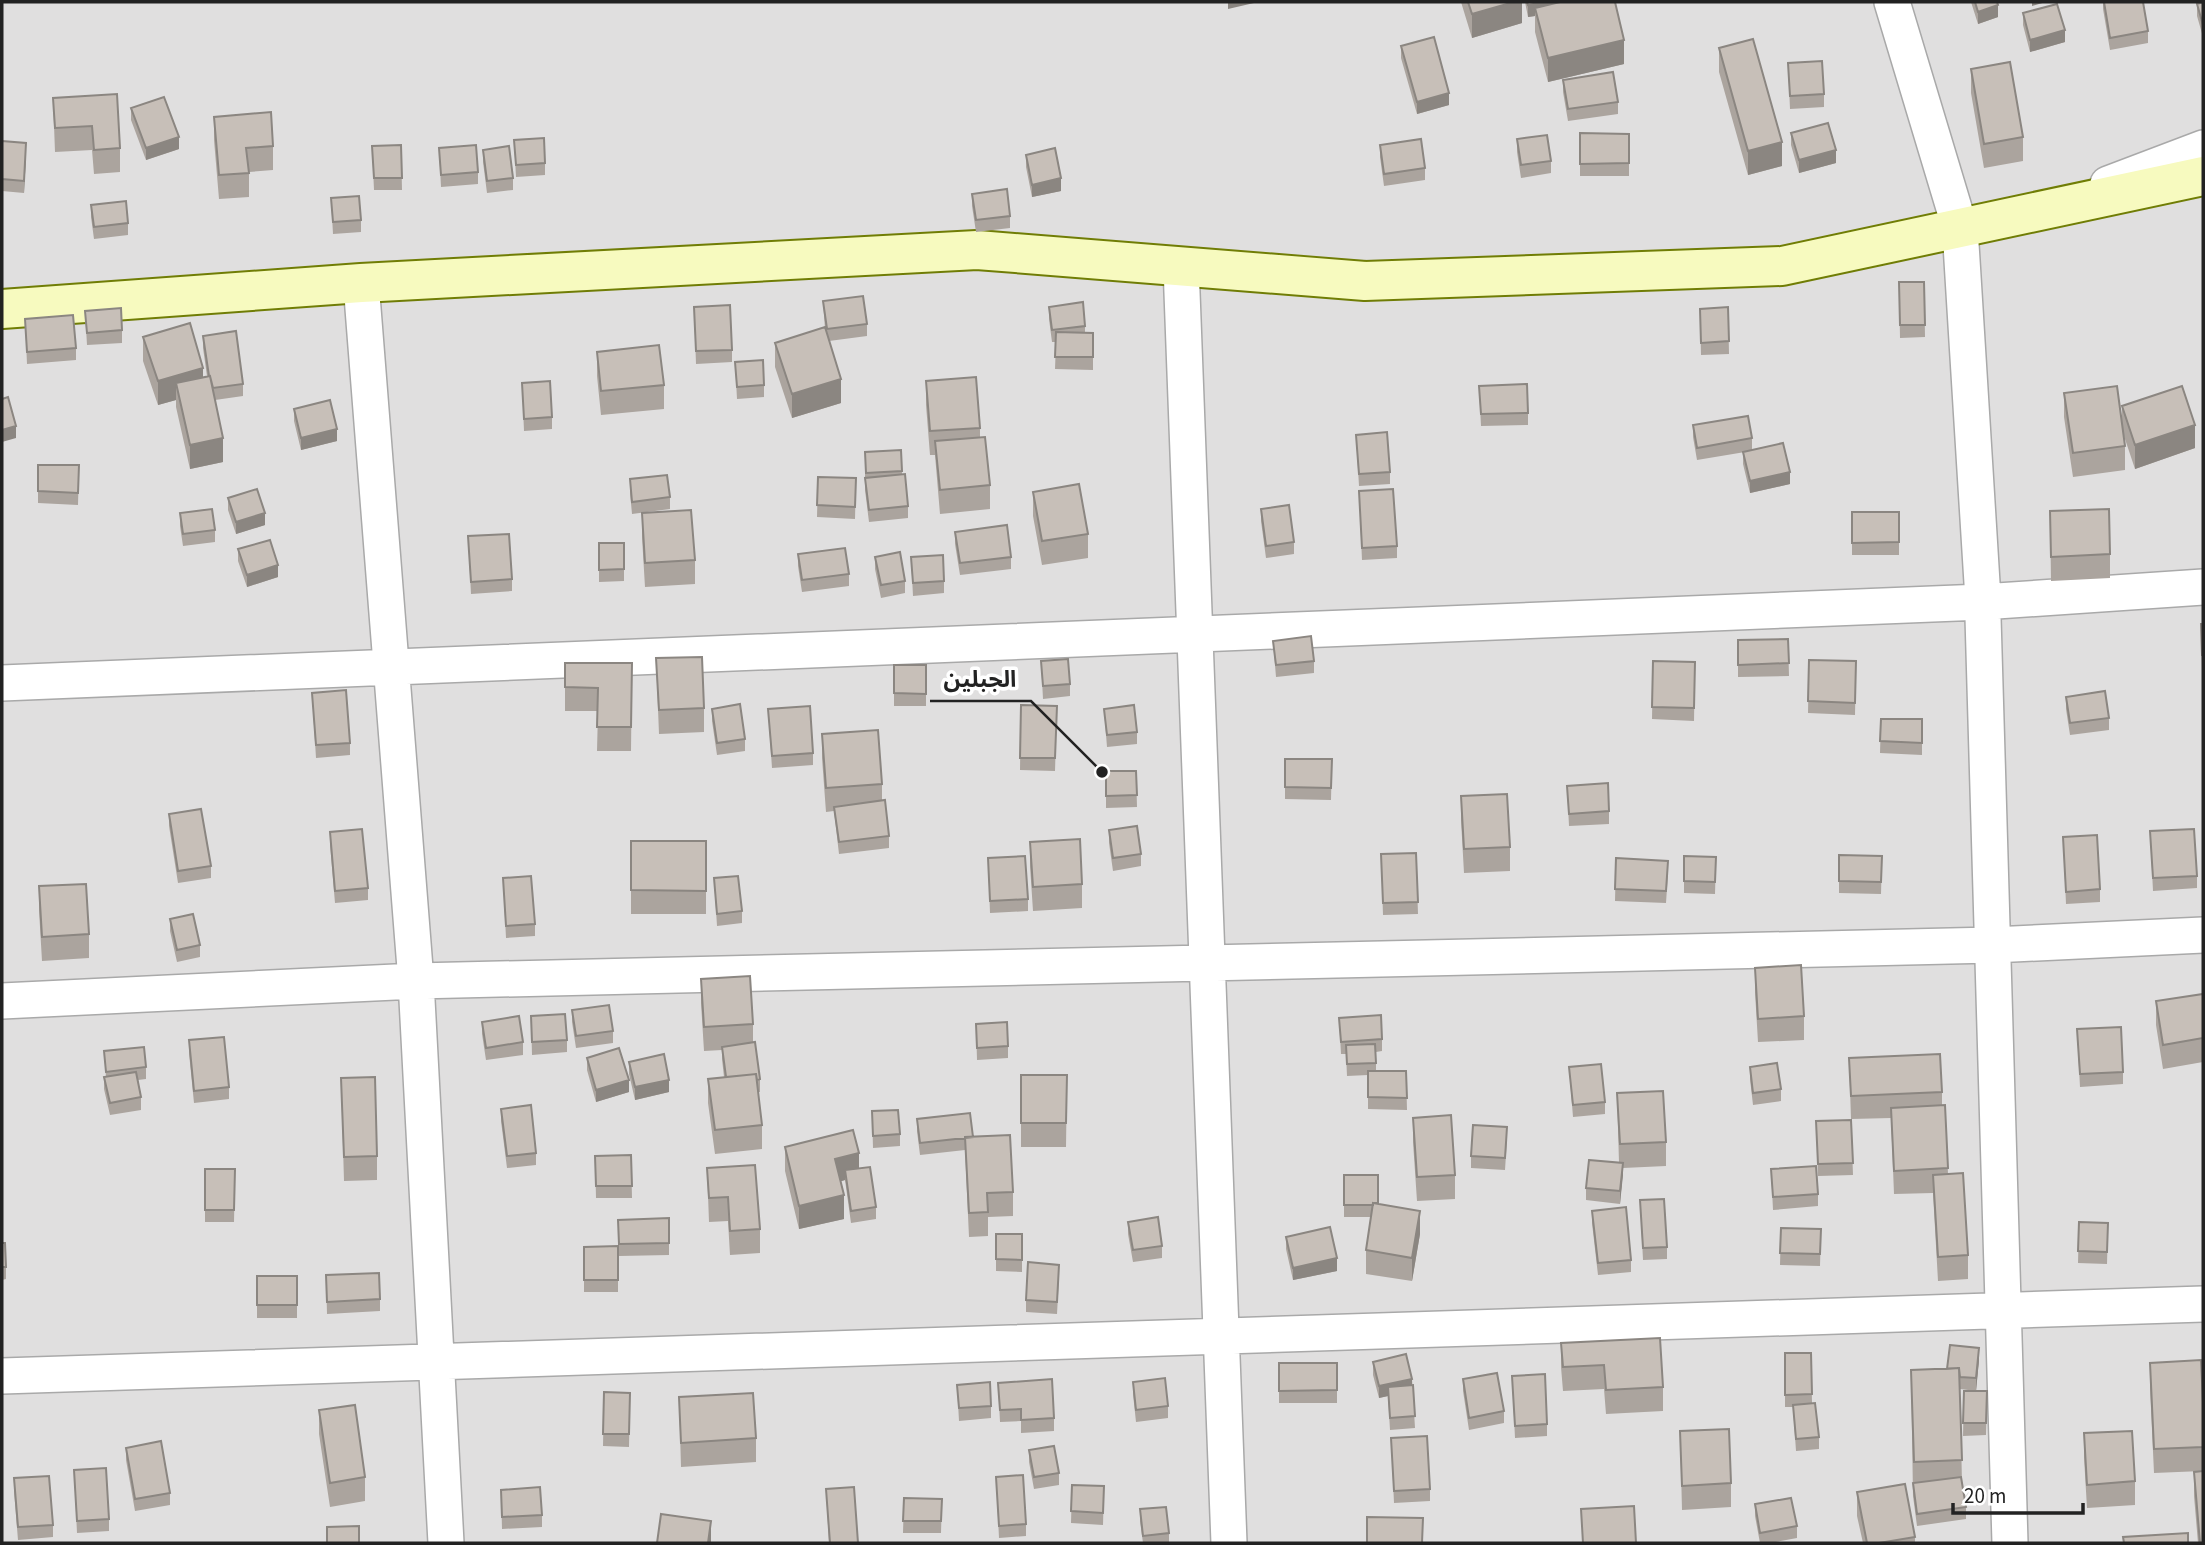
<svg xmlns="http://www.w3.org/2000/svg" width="2205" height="1545" font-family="'Source Sans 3','Noto Sans Arabic',sans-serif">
<rect width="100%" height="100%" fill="#f2efe9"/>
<path fill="#e0dfdf" d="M2,2h2201v1541h-2201z"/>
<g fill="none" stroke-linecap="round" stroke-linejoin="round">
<defs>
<path id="street" d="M1892,2l68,226 22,355 28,960
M2108,184l95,-36
M1181,266l48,1277
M361,283l55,698 30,562
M2,683l1980,-81 221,-15
M2,1001l414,-20 1577,-36 210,-10
M2,1376l2201,-72"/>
<path id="secondary" d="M2,309l359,-26 616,-33 388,31 417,-15 421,-90"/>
</defs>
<use href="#street" stroke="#a9a9a9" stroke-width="38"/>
<use href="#secondary" stroke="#707d05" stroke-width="42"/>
<use href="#street" stroke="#fff" stroke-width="35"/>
<use href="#secondary" stroke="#f7fabf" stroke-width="38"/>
</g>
<path fill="#aba49e" d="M1461,2h61v21l-50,15z
M1525,2h28v1l71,61 -76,18 -13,-50v-16l-7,1z
M1971,2h26l1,15 -20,7z
M2103,2h40l5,29v12l-38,7 -7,-41z
M2203,2v35l-6,-21v-12z
M2023,13l42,29 -35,10 -7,-27z
M1401,46l48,59 -32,9 -16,-56z
M1719,48l63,118 -34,9 -29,-103z
M1788,63l36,31v13l-34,2z
M1971,69l52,68v24l-39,7 -13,-75z
M1563,80l55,22v12l-50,7 -5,-29z
M117,94l3,54v24l-26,2 -2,-24 -37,2 -2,-54z
M131,108l48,41 -33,11 -15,-40z
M214,117l59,29v24l-24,2v25l-30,2 -5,-59z
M1580,133l49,1v42h-49z
M1791,133l45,30 -37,10 -8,-28z
M1517,139l34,22v12l-30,5 -4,-26z
M514,140l31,23v12l-29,2z
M2,141l24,14 -2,38 -22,-2z
M401,145l1,45h-28l-2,-44z
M1380,145l45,23v12l-41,6 -4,-29z
M439,148l39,24v12l-37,3z
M483,150l30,28v12l-26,3 -4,-31z
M1026,155l35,36 -29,6 -6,-30z
M972,194l38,22v12l-34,4 -4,-26z
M331,198l30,22v12l-28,2z
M91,205l37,18v12l-34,4 -3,-22z
M1899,282h25l1,55 -25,1z
M823,301l44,23v12l-38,5 12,62 -49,15 -17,-51v-24l50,-14z
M694,307l38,43v12l-36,2z
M1049,307l36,19v7h8v37l-38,-1 1,-27h-4l-3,-23z
M1728,307l1,47 -28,1 -1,-46z
M85,311l37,19v13l-35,2z
M25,319l51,29v12l-49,4z
M203,336l40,48v12l-28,4 8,62 -33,7 -14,-62v-7l-18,5 -15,-44v-24l60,40 4,-1 -4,-28z
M597,352l67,33v24l-63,6 -4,-39z
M735,362l29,23v12l-27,2z
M926,381l54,47v9l10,48v24l-50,5 -5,-59h-5l-4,-50z
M522,383l30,34v12l-28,2z
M1479,386l49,27v12l-47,1z
M2064,393l58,29v-16l73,42 -60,21 -11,-33 1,10v24l-52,7 -9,-60z
M294,409l43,32 -36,9 -7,-29z
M1693,425l59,13v12l38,34 -40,9 -7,-29v-12h2l-48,8 -4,-23z
M1356,435l34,37v12l-31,2z
M901,450l1,24 6,32v12l-39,4 -4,-32v-38z
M38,465h41l-1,40 -40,-2z
M818,477l38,1 -1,41 -38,-2z
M630,479l40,18v12l-38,5 -2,-22z
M1359,491l38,55v12l-35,2z
M1033,492l55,42v24l-46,7 -9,-49z
M228,498l37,27 -29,9 -8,-24z
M1261,509l33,33v12l-28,4 -5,-37z
M2050,511l60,43v24l-59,3z
M1852,512h47v43h-47z
M180,513l35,17v12l-32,4 -3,-20z
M642,513l53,47v24l-50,3 -3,-50z
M955,532l56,25v12l-51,6 -5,-31z
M468,536l44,43v12l-41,3z
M599,543h25v38l-25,1z
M238,549l40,28 -31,10 -9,-26z
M798,554l51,20v12l-47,6 -4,-26z
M875,557l30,24v12l-24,5 -6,-29z
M911,557l33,24v12l-31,3z
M2201,624h2v44h-1z
M1788,639l1,37 -51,1v-37z
M1273,641l41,20v12l-38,4z
M656,658l48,50v24l-45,2z
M1809,660l47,1 -1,54 -47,-2z
M1041,661l29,23v12l-27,3z
M1653,661l42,1 -1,59 -42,-2z
M565,663h67l-1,88h-34l1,-40h-33z
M894,665h32v41h-32z
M312,693l38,50v12l-34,3z
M2066,697l43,21v12l-39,5 -4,-26z
M1021,705l36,1 -2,65 -35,-1z
M712,709l33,30v12l-28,4 -5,-34z
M768,709l45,44v12l-41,3z
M1104,709l33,23v12l-30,3z
M1881,719h41v36l-42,-2z
M822,734l60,50v17l7,35v12l-50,6 -5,-43 -8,1 -4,-54z
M1285,759h47l-1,41 -46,-1z
M1106,771h30l1,36 -31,1z
M1567,786l42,25v13l-40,2z
M1461,796l49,51v24l-46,2 -3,-53z
M169,814l42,52v12l-33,5 -9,-57z
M1109,830l32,24v12l-28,5 -4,-28z
M2150,831l47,45v12l-44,3z
M330,832l38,56v12l-33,3 -5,-59z
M2063,837l37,52v13l-34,2z
M631,841h75v73h-75z
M1030,842l52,42v24l-49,3 -3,-45z
M1416,853l2,61 -35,1 -2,-61z
M1839,855l43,1 -1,38 -42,-1z
M1684,856l32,1 -1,37 -31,-1z
M988,858l40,41v12l-38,2z
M1616,858l52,15 -2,30 -51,-2z
M503,878l32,46v12l-29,2z
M714,878l28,33v12l-25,3z
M39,886l50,48v24l-47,3 -3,-51z
M170,919l30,26v12l-23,5 -7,-31z
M1755,968l49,48v24l-46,2 -3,-50z
M701,979l52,45v18l7,37v13h-2l4,33v24l-47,5 -7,-51v-24l16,-2 -2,-18v-9l-18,1 -3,-48z
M2203,994v68l-40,7 -7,-44v-24z
M572,1010l41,21v12l-37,5 -4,-26z
M531,1016l36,24v12l-35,3z
M1339,1018l43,21v12l-6,1v19h30l1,39 -39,-1v-34l-21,1 -1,-22h-5z
M482,1022l41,20v13l-37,5 -4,-26z
M976,1024l32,22v12l-31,2z
M2077,1029l46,43v12l-43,3z
M189,1040l40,47v12l-35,4 -5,-50z
M104,1051l42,16v12l-8,1 3,17v13l-31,5 -6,-26v-12h2z
M587,1058l42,34 -33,10 -9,-32z
M1849,1058l93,34v14l3,-1 3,69 20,81v24l-30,2 -5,-88 -39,1 -3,-76 -40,1z
M629,1062l40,30 -34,8 -6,-26z
M1569,1067l36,35v12l-32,3z
M1750,1067l31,22v12l-28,4 -3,-26z
M1021,1075h46l-1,72h-45z
M341,1078l36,78v24l-33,1z
M1617,1093l49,49v24l-43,2 -3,36 -34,-4v-12l33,-25z
M501,1109l35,44v12l-29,3 -6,-47z
M872,1111l28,23v12l-27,2z
M1413,1118l42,57v24l-38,2 -4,-59z
M917,1119l56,18 40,55v24l-25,1v19l-19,1 -4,-87 -45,5 -3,-24z
M1851,1120l2,55 -35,1 -2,-55z
M1507,1139l-2,31 -34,-2v-12z
M785,1147l74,21 17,39v12l-25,4 -6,-43 -4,1 3,38 -45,10 -14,-58z
M631,1155l1,43h-36l-1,-42z
M707,1168l53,61v24l-30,2 -2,-34 -19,1z
M205,1169h30l-1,53h-29z
M1771,1169l47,25v12l-45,4z
M1344,1175l34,28 42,31 -8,47 -46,-7v-24l5,-33h-27z
M1640,1200l27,47v12l-24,1z
M1592,1211l39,49v12l-33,3 -6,-52z
M669,1218v37l-50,1 -1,-36z
M1128,1222l34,24v12l-29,4 -5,-28z
M2079,1222l29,1 -1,41 -29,-1z
M1781,1228l40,1 -1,37 -40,-1z
M996,1234h26v38l-26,-1z
M1286,1237l51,34 -44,9 -7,-31z
M2,1243l4,24v12l-4,1z
M618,1246v46h-34v-45z
M326,1275l54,24v12l-53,3z
M257,1276h40v42h-40z
M1059,1277l-2,37 -31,-2v-12z
M1561,1343l102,44v24l-57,3 -2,-25 -41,2 -2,-24z
M1785,1353h26l1,50 7,34v12l-23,2 -3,-44h-8z
M1979,1360l-3,31 -16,-2 2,95 4,23v12l-49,7 -4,-30 -2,-126 36,-1z
M1373,1362l39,17 3,49 -25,2 -2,-34 -9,2 -6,-23z
M1279,1363h58v40h-58z
M2150,1363l53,39v141h-5l-4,-47v-24l8,-1 -48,2 -4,-86z
M1512,1376l35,48v12l-32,2z
M1463,1379l41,32v12l-35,7 -6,-39z
M1133,1382l35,24v12l-32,4 -3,-28z
M998,1383l56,35v13l-33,2v-12l-21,1z
M957,1385l34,21v12l-32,3z
M1964,1391h23l-1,44 -23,1z
M604,1392l26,1 -1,54 -26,-1z
M679,1397l77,41v24l-75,5z
M319,1410l46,67v24l-35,6 -11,-73z
M1680,1431l51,52v24l-49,3z
M2084,1433l51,48v24l-48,3 -3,-51z
M1391,1438l39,51v12l-36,2z
M126,1448l44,45v12l-35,6 -9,-51z
M1029,1450l30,23v12l-25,4 -5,-27z
M74,1470l35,49v12l-32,2z
M996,1477l30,47v12l-27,2z
M14,1478l39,47v12l-35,3 -4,-49z
M1072,1485l32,1 -1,39 -32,-2z
M826,1489l32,54h-29z
M501,1490l41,25v12l-40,2z
M1857,1492l58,45v6h-52l-6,-27z
M904,1498l38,1 -1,34h-38z
M1755,1504l42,22v12l-27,5h-10l-5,-27z
M1140,1509l29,24v10h-26l-3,-22z"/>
<path fill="#8b8681" d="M1228,2h26v1l-26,6z
M1514,2h8v21l-50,15v-24z
M1544,2h9v10l-18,-4v8l-7,1v-12z
M2032,2h14l-14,4z
M1998,5v12l-20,7v-12z
M2065,30v12l-35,10v-12z
M1624,40v24l-76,18v-24z
M1449,93v12l-32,9v-12z
M179,137v12l-33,11v-12z
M1782,142v24l-34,9v-24z
M26,143v12l-2,38v-12z
M1836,150v13l-37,10v-13z
M1061,178v13l-29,6v-12z
M203,368v24l-27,-9v17l-18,5v-24z
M841,379v24l-49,15v-24z
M2195,425v23l-60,21v-24z
M16,426v12l-14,4v-12z
M337,429v12l-36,9v-12z
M223,438v24l-33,7v-24z
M1790,472v12l-40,9v-12z
M265,513v12l-29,9v-12z
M278,565v12l-31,10v-12z
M629,1080v12l-33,10v-12z
M669,1080v12l-34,8v-13z
M859,1153v23l-14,-6v10l-10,3v-24z
M1623,1163v12l-3,29v-13z
M844,1195v24l-45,10v-23z
M1420,1211v23l-8,47v-23z
M1337,1258v13l-44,9v-12z
M1979,1348v12l-3,31v-13z
M1412,1379v12l-24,-4v9l-9,2v-12z
M711,1521v22h-3z"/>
<path fill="#c7bfb8" stroke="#8b8681" stroke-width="2" d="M1468,2h46l-42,12z
M1527,2h17l-16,3z
M1560,2h55l9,38 -76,18 -13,-50z
M1975,2h22l1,3 -20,7z
M2104,2h39l5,29 -38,7z
M2203,2v23l-6,-21z
M2057,4l8,26 -35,10 -7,-27z
M1434,37l15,56 -32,9 -16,-56z
M1753,39l29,103 -34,9 -29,-103z
M1822,61l2,33 -34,2 -2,-33z
M2010,62l13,75 -39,7 -13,-75z
M1613,72l5,30 -50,7 -5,-29z
M117,94l3,54 -26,2 -2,-24 -37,2 -2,-30z
M164,97l15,40 -33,11 -15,-40z
M271,112l2,34 -27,2 3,25 -30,2 -5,-58z
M1828,123l8,27 -37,10 -8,-27z
M1580,133l49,1v29l-49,1z
M1547,135l4,26 -30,4 -4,-26z
M544,138l1,25 -29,2 -2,-25z
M1421,139l4,29 -41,6 -4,-29z
M2,141l24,2 -2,38 -22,-2z
M401,145l1,33h-28l-2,-32z
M476,145l2,27 -37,3 -2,-27z
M509,146l4,32 -26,3 -4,-31z
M1055,148l6,30 -29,7 -6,-30z
M1007,189l3,27 -34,4 -4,-26z
M359,196l2,24 -28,2 -2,-24z
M126,201l2,22 -34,4 -3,-22z
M1899,282h25l1,43h-25z
M863,296l4,28 -40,5 -4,-28z
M1083,302l2,24 -33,4 -3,-23z
M730,305l2,45 -36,1 -2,-44z
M1728,307l1,34 -28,2 -1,-34z
M121,308l1,22 -35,3 -2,-22z
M73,315l3,33 -49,4 -2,-33z
M190,323l13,45 -45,13 -15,-44z
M825,327l16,52 -49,15 -17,-51z
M236,331l7,53 -30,4 -3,-12h-1l-6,-40z
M1056,332l37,1v24h-38z
M659,345l5,40 -63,6 -4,-39z
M763,360l1,25 -27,2 -2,-25z
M210,376l13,62 -33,7 -14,-62z
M976,377l4,51 -50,3 -4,-50z
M550,381l2,36 -28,2 -2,-36z
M1527,384l1,29 -47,1 -2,-28z
M2117,386l8,60 -52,7 -9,-60z
M2182,386l13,39 -60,20 -13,-39z
M8,397l8,29 -14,4v-31z
M330,400l7,29 -36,9 -7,-29z
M1748,416l4,22 -55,10 -4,-23z
M1387,432l3,40 -31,2 -3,-39z
M985,437l5,48 -50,5 -5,-49z
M1783,443l7,29 -40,9 -7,-29z
M901,450l1,21 -36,2 -1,-21z
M38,465h41l-1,28 -40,-2z
M905,474l3,32 -39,4 -4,-32z
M667,475l3,22 -38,5 -2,-23z
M818,477l38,1 -1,29 -38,-2z
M1079,484l9,50 -46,7 -9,-49z
M257,489l8,24 -29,9 -8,-24z
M1393,489l4,57 -35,2 -3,-57z
M1289,505l5,37 -28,4 -5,-37z
M212,509l3,21 -32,4 -3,-21z
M2109,509l1,45 -59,3 -1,-46z
M691,510l4,50 -50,3 -3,-50z
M1852,512h47v30l-47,1z
M1007,525l4,32 -51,6 -5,-31z
M509,534l3,45 -41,3 -3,-46z
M270,540l8,25 -31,10 -9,-26z
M599,543h25v26l-25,1z
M845,548l4,26 -47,6 -4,-26z
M900,552l5,29 -24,4 -6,-28z
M943,555l1,26 -31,2 -2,-26z
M2201,624h2v31h-1z
M1311,636l3,25 -38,4 -3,-24z
M1788,639l1,24 -51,2v-25z
M702,657l2,51 -45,2 -3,-52z
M1068,659l2,25 -27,2 -2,-25z
M1809,660l47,1 -1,42 -47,-2z
M1653,661l42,1 -1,46 -42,-1z
M565,663h67l-1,64h-34l1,-39 -33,-1z
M894,665h32v29l-32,-1z
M346,690l4,53 -34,2 -4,-52z
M2105,691l4,27 -39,5 -4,-26z
M740,704l5,35 -28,4 -5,-34z
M1021,705l36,1 -2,52h-35z
M1134,705l3,27 -30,3 -3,-26z
M810,706l3,47 -41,3 -4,-47z
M1881,719h41v24l-42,-2z
M878,730l4,54 -56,4 -4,-54z
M1285,759h47l-1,29 -46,-1z
M1106,771h30l1,24 -31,1z
M1608,783l1,28 -40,3 -2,-28z
M1507,794l3,53 -46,2 -3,-53z
M885,800l4,36 -50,6 -5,-35z
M201,809l10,57 -33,5 -9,-57z
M1137,826l4,28 -28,4 -4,-28z
M362,829l6,59 -33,3 -5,-59z
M2194,829l3,47 -44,2 -3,-47z
M2097,835l3,54 -34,3 -3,-55z
M1080,839l2,45 -49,3 -3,-45z
M631,841h75v50l-75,-1z
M1416,853l2,49 -35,1 -2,-49z
M1839,855l43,1 -1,26 -42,-1z
M1025,856l3,43 -38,2 -2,-43z
M1684,856l32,1 -1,25 -31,-1z
M1616,858l52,3 -2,30 -51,-2z
M531,876l4,48 -29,2 -3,-48z
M738,876l4,35 -25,3 -3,-36z
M86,884l3,50 -47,3 -3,-51z
M193,914l7,31 -23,5 -7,-31z
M1801,965l3,51 -46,3 -3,-51z
M750,976l3,48 -49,3 -3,-48z
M2203,994v44l-40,7 -7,-44z
M609,1005l4,26 -37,5 -4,-26z
M565,1014l2,26 -35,2 -1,-26z
M1381,1015l1,24 -41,3 -2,-24z
M519,1016l4,26 -37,6 -4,-26z
M1007,1022l1,24 -31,2 -1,-24z
M2121,1027l2,45 -43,2 -3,-45z
M224,1037l5,50 -35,4 -5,-51z
M755,1042l5,37 -3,1 -1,-6 -30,3 -4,-30z
M1375,1044l1,19 -29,1 -1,-19z
M144,1047l2,20 -40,5 -2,-21z
M619,1048l10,32 -33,10 -9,-32z
M664,1054l5,26 -34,7 -6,-25z
M1940,1054l2,38 -91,4 -2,-38z
M1777,1063l4,26 -28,4 -3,-26z
M1601,1064l4,38 -32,3 -4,-38z
M1368,1071h38l1,27 -39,-1z
M136,1072l5,25 -31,6 -6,-26z
M756,1074l6,51 -47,5 -7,-51z
M1021,1075h46l-1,48h-45z
M375,1077l2,79 -33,1 -3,-79z
M1663,1091l3,51 -46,2 -3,-51z
M531,1105l5,48 -29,3 -6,-47z
M1945,1105l3,63 -54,3 -3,-63z
M898,1110l2,24 -27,2 -1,-25z
M970,1113l3,24 -53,6 -3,-24z
M1451,1115l4,60 -38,2 -4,-59z
M1851,1120l2,43 -35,1 -2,-43z
M1473,1125l34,2 -2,31 -34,-2z
M853,1130l6,23 -24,6 9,36 -45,11 -14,-59z
M1010,1135l3,57 -26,1 1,19 -19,1 -4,-76z
M631,1155l1,31h-36l-1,-30z
M1589,1160l34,3 -3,28 -34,-3z
M755,1165l5,64 -30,2 -2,-34 -19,1 -2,-30z
M1816,1166l2,28 -45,3 -2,-28z
M870,1167l6,40 -25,4 -6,-41z
M205,1169h30l-1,41h-29z
M1963,1173l5,82 -30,2 -5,-82z
M1344,1175h34v28h-5v2h-29z
M1664,1199l3,48 -24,1 -3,-48z
M1373,1203l47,8 -8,47 -46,-8z
M1626,1207l5,53 -33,3 -6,-52z
M1158,1217l4,29 -29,4 -5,-28z
M669,1218v25l-50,1 -1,-24z
M2079,1222l29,1 -1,29 -29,-1z
M1330,1227l7,31 -44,10 -7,-31z
M1781,1228l40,1 -1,25 -40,-1z
M996,1234h26v26l-26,-1z
M2,1243h3l1,24h-4z
M618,1246v34h-34v-33z
M1028,1262l31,3 -2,37 -31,-2z
M379,1273l1,26 -53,3 -1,-27z
M257,1276h40v29h-40z
M1660,1338l3,49 -57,3 -2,-25 -41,2 -2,-24z
M1950,1345l29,3 -3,30 -16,-1 -1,-9 -12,1z
M1785,1353h26l1,41 -27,1z
M1406,1354l6,25 -33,7 -6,-24z
M2201,1360l2,42v45l-49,2 -4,-86z
M1279,1363h58v27l-58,1z
M1959,1368l3,92 -48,2 -3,-92z
M1497,1373l7,38 -35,7 -6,-39z
M1545,1374l2,50 -32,2 -3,-50z
M1165,1378l3,28 -32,4 -3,-28z
M1052,1379l2,39 -33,2v-11l-21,1 -2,-27z
M990,1382l1,24 -32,2 -2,-23z
M1413,1385l2,31 -25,2 -2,-31z
M1964,1391h23l-1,32h-23z
M604,1392l26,1 -1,41h-26z
M753,1393l3,45 -75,5 -2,-46z
M1815,1403l4,34 -23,2 -3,-34z
M355,1405l10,72 -35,6 -11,-73z
M1729,1429l2,54 -49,3 -2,-55z
M2132,1431l3,50 -48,4 -3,-52z
M1427,1436l3,53 -36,2 -3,-53z
M161,1441l9,52 -35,6 -9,-51z
M1054,1446l5,27 -25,4 -5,-27z
M106,1468l3,51 -32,2 -3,-51z
M2203,1471v72h-3l-6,-71z
M1023,1475l3,49 -27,2 -3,-49z
M49,1476l4,49 -35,2 -4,-49z
M1961,1477l5,30 -49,7 -4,-31z
M1905,1484l10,53 -36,6h-12l-10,-51z
M1072,1485l32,1 -1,27 -32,-2z
M540,1487l2,28 -40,2 -1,-27z
M854,1487l4,56h-28l-4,-54z
M904,1498l38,1 -1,22h-38z
M1791,1498l6,28 -37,7 -5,-29z
M1634,1506l2,37h-53l-2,-34z
M1166,1507l3,26 -26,3 -3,-27z
M661,1514l50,7 -3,22h-51z
M1367,1517l56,1 -1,25h-55z
M359,1526v17h-32v-16z
M2188,1533v10h-64l-1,-6z"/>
<path fill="none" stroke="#222" stroke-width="2.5" d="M1102 772L1031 701H930"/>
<circle fill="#222" stroke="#fff" stroke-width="2.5" cx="1102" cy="772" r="7"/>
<g font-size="23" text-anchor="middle" font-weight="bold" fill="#222" stroke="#fff" stroke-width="7" stroke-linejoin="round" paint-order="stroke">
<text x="980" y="687">الجبلين</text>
</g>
<rect width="2205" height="1545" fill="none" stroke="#222222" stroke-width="7"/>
<path d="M1953 1503v10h130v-10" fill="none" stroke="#222222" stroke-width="3.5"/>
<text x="1964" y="1503" font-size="21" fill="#222222" stroke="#ffffff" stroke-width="5" paint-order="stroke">20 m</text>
</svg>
